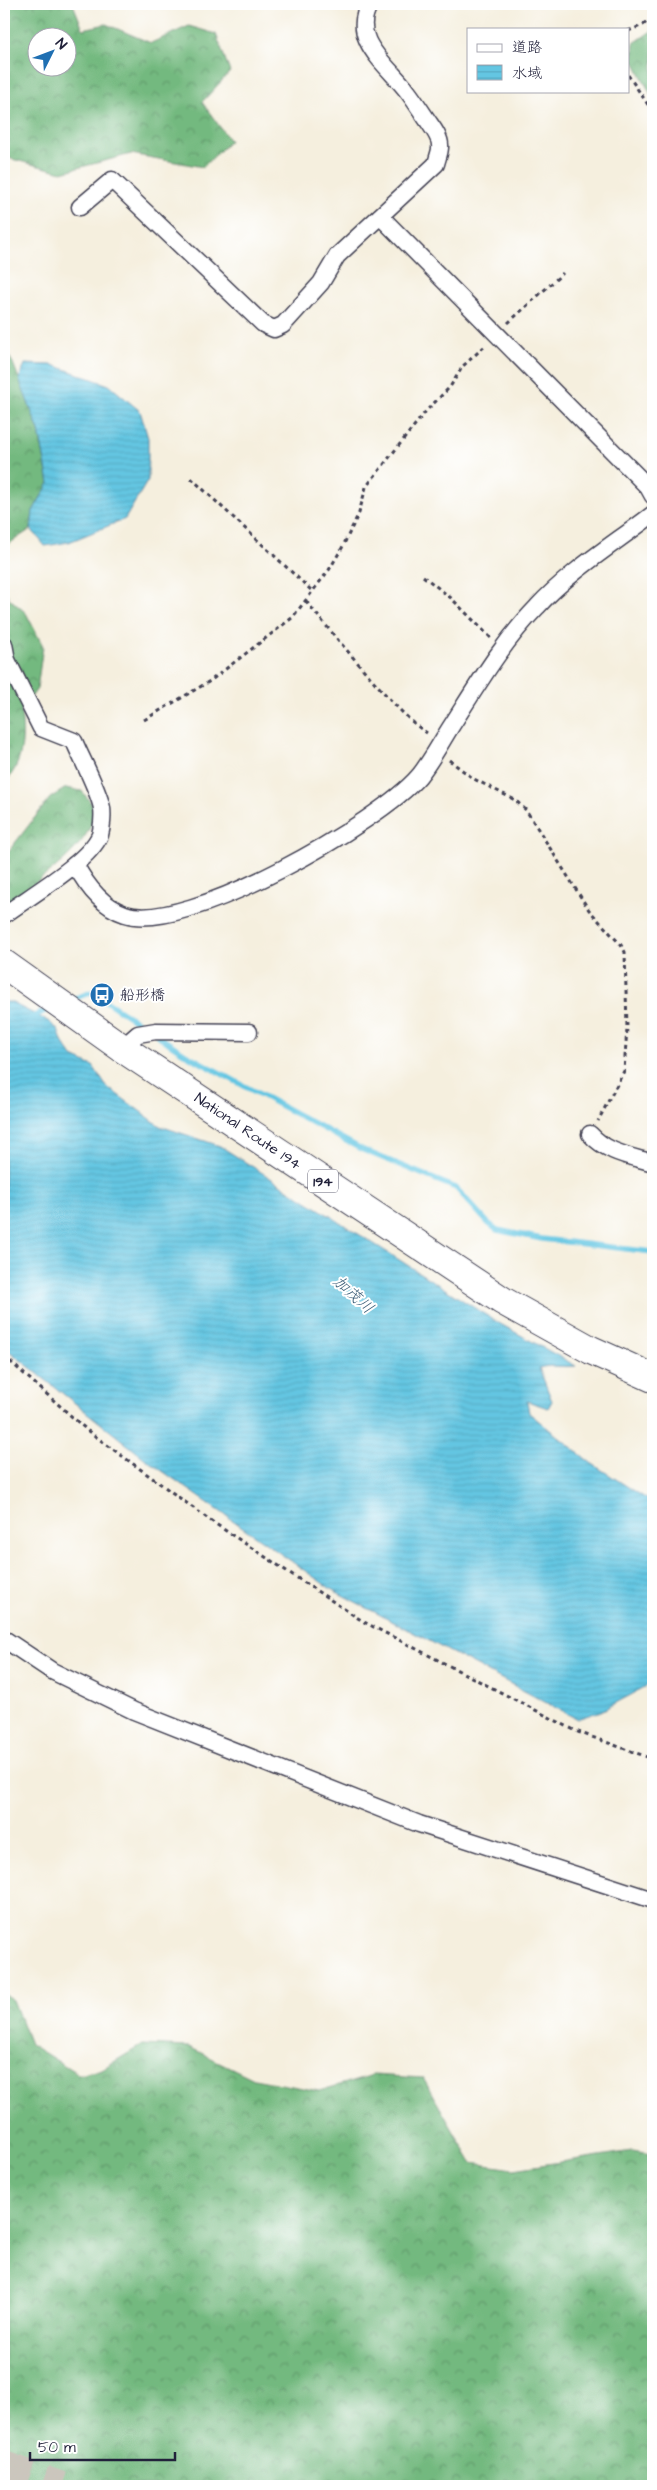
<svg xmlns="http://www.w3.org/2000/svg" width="657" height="2490" font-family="'Architects Daughter','Klee One',sans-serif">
<defs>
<pattern id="forest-crowns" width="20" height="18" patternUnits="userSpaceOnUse" patternTransform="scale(1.25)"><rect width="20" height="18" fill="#73b97f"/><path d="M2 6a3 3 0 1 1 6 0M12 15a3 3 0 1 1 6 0" fill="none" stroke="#5e9669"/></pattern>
<pattern id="water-rules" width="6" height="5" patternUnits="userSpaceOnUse" patternTransform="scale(1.25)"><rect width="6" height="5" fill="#64c6e2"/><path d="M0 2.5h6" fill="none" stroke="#56aac3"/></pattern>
</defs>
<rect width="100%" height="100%" fill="#fff"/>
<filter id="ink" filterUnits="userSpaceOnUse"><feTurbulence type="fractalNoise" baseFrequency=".02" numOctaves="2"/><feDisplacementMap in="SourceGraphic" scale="10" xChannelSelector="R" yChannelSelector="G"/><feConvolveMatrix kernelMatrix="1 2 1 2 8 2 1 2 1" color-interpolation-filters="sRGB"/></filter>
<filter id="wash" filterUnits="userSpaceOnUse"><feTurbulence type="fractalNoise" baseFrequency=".0096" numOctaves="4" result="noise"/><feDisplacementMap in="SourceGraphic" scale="20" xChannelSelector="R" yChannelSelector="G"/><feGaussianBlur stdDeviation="1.12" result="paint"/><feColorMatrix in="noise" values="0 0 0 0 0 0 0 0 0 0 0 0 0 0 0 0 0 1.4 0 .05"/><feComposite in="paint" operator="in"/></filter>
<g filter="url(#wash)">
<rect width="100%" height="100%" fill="#f5efde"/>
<path fill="url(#forest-crowns)" stroke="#4a6e5d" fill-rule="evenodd" d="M4,4h69l10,25 23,-5 45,19 38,-17 27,8 14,38 -28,30 28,39 -27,26 -72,-13 -69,18 -58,-15zM38,38h30v30h-30z
M653,30v69l-20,-40 1,-16z
M4,348l9,15 26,68 10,52 -16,28 -2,18 -27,18z
M4,588l5,10 17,15 17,33 -6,43 -16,22c3,26 3,53 -17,72z
M66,788l16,3c3,5 10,11 11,16 7,37 -64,79 -89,99v-49l46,-59z
M4,1994l9,6 17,44 50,31 22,-6 40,-24 47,2 65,32 65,12 54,-16 50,3 49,85 42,6 118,-18 21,3v332h-649z"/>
<path fill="url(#water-rules)" stroke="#43748e" d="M25,364l28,1 56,20 31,26 8,27v42l-23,39 -56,23 -24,4 -14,-17 2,-18 16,-28 -10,-52 -20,-52z
M4,1002h10v2l34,17 10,9 5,13 10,14 20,9 13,20 54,40 60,20 277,176 79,44c-15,2 -24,-2 -37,2l13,33 -4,7 -21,-7 2,12 62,50 62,40v180l-52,28 -24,8 -246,-130 -183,-128 -144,-114z"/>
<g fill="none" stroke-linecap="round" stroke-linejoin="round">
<path stroke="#64c6e2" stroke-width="5.5" d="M70,1000l22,-8 56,37
M29,1019l23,-12
M158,1036l29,19 176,95 93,38 32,35 9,7 45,9 111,13"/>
</g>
</g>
<g filter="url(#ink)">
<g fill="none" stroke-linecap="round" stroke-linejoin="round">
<path stroke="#cbc6bd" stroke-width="28" stroke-dasharray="28 14" stroke-linecap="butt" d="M4,2465l58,21"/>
<defs>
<path id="minor" d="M80,207l32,-27 151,144 11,5 9,-4 38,-42 16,-27 99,-92c1,-5 5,-14 4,-19 0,-8 -8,-18 -12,-24 -7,-10 -13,-20 -20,-29 -19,-26 -60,-53 -38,-88
M380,216l268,271 5,9
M4,644l3,16 34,68 33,13c8,19 24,48 28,67 1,7 0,20 -2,27 -11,27 -72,62 -96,80
M75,864c11,21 26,42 50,50 60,21 255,-92 294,-138 12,-15 21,-32 31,-48 27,-42 52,-85 87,-121 33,-36 77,-63 116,-93
M122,1048l16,-14 18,-3 93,1
M590,1134c17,19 40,22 63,29
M4,1639l48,32 82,40 285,113 234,76"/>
<path id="trunk" d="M4,964l118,84 381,253 88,49 62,28"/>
</defs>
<use href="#minor" stroke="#424153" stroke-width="19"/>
<use href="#trunk" stroke="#424153" stroke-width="30"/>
<path stroke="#424153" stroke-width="3" stroke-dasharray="4 4" stroke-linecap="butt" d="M628,31l15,-6 10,-8
M628,75l25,37
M508,323l55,-50
M191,478l121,113
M423,576l28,22 40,40
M306,601c24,30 48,58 73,86 15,17 30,34 48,46
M144,720l66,-39 82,-63 37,-48 13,-22 17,-35 7,-26 60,-76 24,-24 13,-21 23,-21
M449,760l25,19 41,21 11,10 63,100 32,35 4,7 2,76 -3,43 -26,50
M4,1356l84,75 126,92 150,99 214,110 75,27"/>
<use href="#minor" stroke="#fff" stroke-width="16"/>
<use href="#trunk" stroke="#fff" stroke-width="28"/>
</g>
</g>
<defs>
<symbol id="bus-disc" viewBox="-11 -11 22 22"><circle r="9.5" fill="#1f6fb2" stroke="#fff"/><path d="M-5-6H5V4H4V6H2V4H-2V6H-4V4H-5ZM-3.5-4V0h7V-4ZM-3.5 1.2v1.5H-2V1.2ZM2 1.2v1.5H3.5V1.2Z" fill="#fff"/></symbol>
</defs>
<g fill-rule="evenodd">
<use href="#bus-disc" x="88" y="981" width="28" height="28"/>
</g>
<g text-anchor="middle" stroke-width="4" stroke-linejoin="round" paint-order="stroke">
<rect fill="#fff" stroke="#646476" stroke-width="1" x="308" y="1169.5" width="30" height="23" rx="4"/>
<g font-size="14" font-weight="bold" fill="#22223b">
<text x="323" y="1186">194</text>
</g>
<g font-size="15" fill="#22223b" stroke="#fff" text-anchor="start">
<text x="120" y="1000">船形橋</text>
</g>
<g font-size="15" fill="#22223b" stroke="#fff">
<text transform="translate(248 1131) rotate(34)" y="5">National Route 194</text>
</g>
<g font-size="16" font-style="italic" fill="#395b75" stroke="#fff">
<text transform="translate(354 1294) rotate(42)" y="6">加茂川</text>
</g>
</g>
<rect width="657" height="2490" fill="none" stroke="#fff" stroke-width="20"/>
<rect x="467" y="28" width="162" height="65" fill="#ffffff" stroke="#a7a7b1"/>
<rect x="477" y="44" width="25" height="8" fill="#ffffff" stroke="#a7a7b1"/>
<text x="512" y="52" font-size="15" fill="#22223b">道路</text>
<rect x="477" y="65" width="25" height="15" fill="url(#water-rules)" stroke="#a7a7b1"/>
<text x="512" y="78" font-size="15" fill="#22223b">水域</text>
<g transform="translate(52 52) rotate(48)"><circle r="24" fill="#ffffff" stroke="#a7a7b1"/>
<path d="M0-4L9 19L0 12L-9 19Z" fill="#1f6fb2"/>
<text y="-8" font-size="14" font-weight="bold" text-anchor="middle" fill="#22223b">N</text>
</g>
<path d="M30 2452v8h145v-8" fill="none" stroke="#22223b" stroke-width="2.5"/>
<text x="38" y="2452" font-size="15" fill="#22223b" stroke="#ffffff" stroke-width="4" paint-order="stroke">50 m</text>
</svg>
